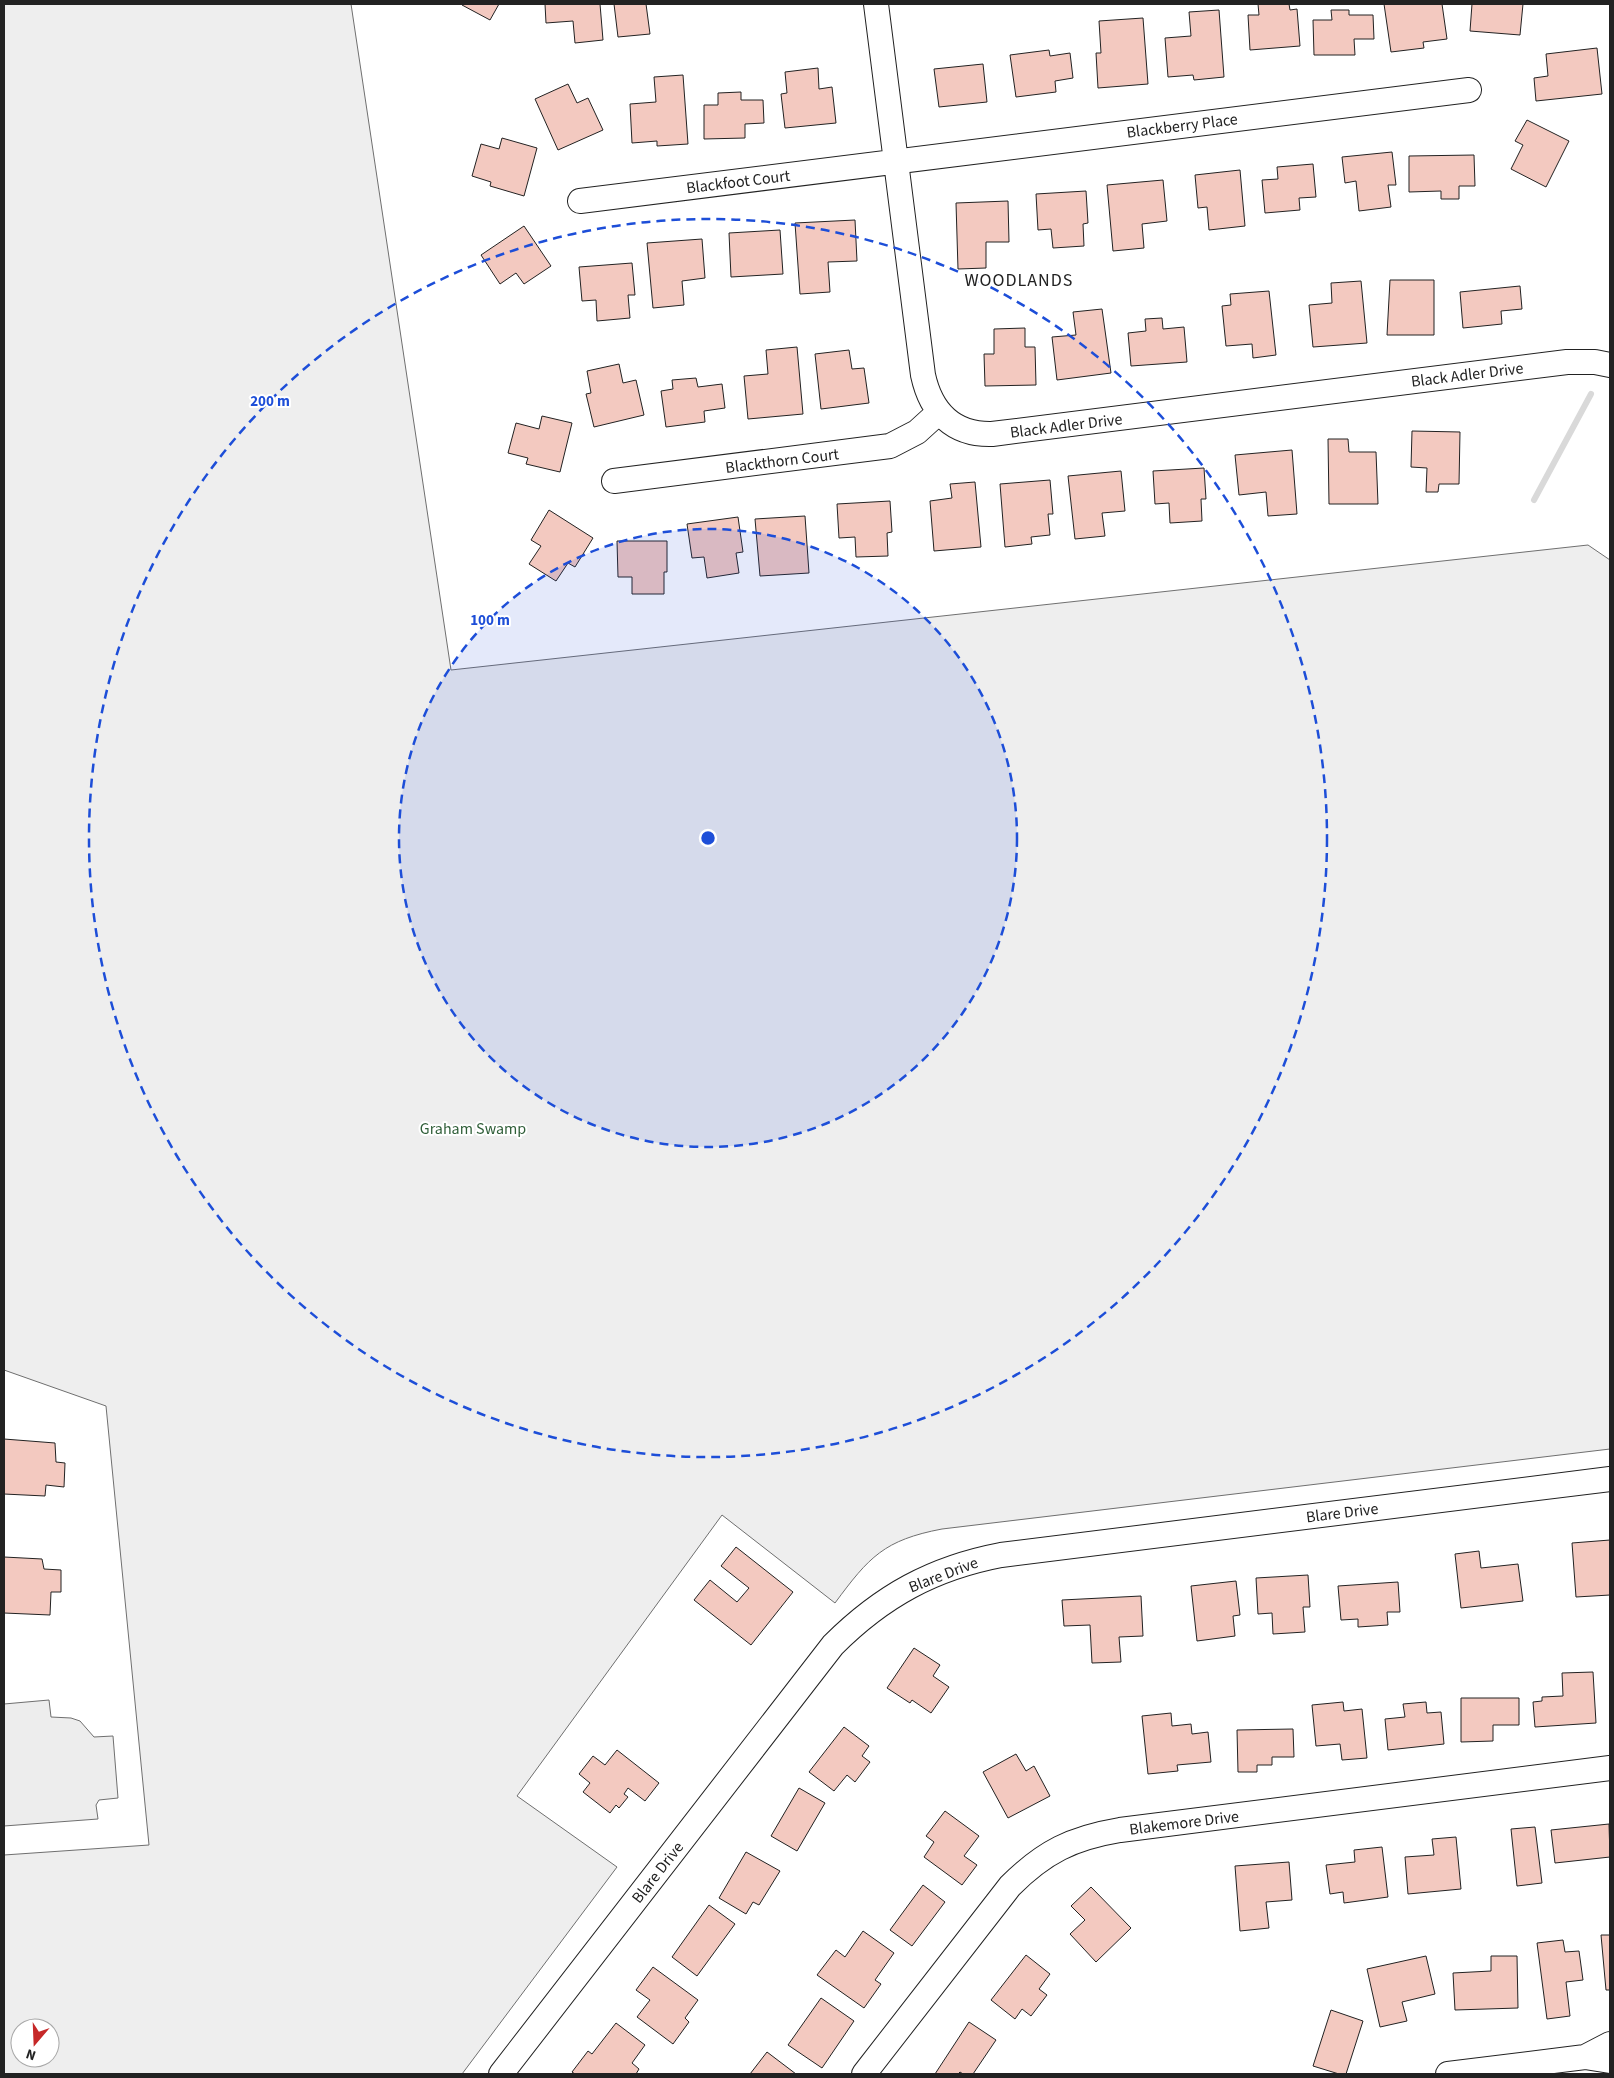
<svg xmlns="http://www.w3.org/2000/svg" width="1614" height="2078" font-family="'Source Sans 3',sans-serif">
<rect width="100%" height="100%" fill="#fff"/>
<path fill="#eee" stroke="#6f6f6f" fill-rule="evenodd" d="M4,4h347l100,666 1137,-125 22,15v889l-668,80c-58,11 -73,28 -107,74l-113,-88 -205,281 100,71 -155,207h-458v-219l145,-10 -43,-439 -102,-36zM20,2028h30v30h-30z"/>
<path fill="#ededed" stroke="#6f6f6f" d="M49,1700l2,17 20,1 9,3 14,16 19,-1 5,62 -19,2 -3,5 2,14 -94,7v-122z"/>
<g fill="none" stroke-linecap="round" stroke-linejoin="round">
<path stroke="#d9d9d9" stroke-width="6" d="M1534,500l57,-106"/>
</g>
<path fill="#f3c9c0" stroke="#222" d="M463,4h36l-9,16 -28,-15z
M545,4h55l3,36 -28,3 -2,-22 -27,2z
M614,4h32l4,30 -32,3z
M1258,4h31l1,6 7,-1 3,37 -50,4 -2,-35h11z
M1384,4h58l5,35 -24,3 1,6 -33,4z
M1472,4h51l-3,31 -50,-4z
M1219,10l5,67 -30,3 -1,-5 -25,2 -3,-39 26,-2 -2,-24z
M1331,10h18v5h24l1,24h-20l1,16h-41l-1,-35h19z
M1143,18l5,66 -50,4 -2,-35h5l-2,-32z
M1597,48l5,46 -66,7 -2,-23 14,-2 -2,-22z
M1049,50l1,6 20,-3 3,25 -18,3 1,11 -40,5 -6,-42z
M983,64l4,38 -48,5 -5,-38z
M818,68l1,21 13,-2 4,36 -51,5 -4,-34 6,-1 -2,-21z
M683,75l5,69 -31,2v-5l-25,2 -2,-39 26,-2 -2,-25z
M568,84l9,19 11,-5 15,32 -45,20 -23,-51z
M741,92v8h22l1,23 -19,1v14l-41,1v-34h14v-12z
M1527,120l42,21 -23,46 -35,-18 12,-24 -8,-4z
M502,138l35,10 -13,48 -34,-10 1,-4 -19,-6 9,-32 18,5z
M1392,152l4,33h-8l3,22 -32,4 -3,-30 -11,2 -3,-26z
M1474,155l1,31h-16v13h-18v-8l-32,1v-36z
M1313,164l3,33 -17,1 1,12 -35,3 -3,-33 16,-1 -1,-12z
M1240,170l5,56 -36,4 -2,-23 -9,1 -3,-33z
M1163,180l4,41 -25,3 2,24 -31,3 -6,-66z
M1086,191l2,32 -5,1 1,22 -31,2 -2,-19 -13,1 -2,-36z
M1008,201l1,41h-23v26l-28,1 -2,-66z
M855,220l2,41 -29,1 2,30 -30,2 -5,-71z
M524,226l27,40 -27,18 -8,-11 -16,11 -19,-29z
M780,230l3,44 -52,3 -2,-44z
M702,239l3,39 -23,3 2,24 -31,3 -6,-65z
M632,263l3,32h-7l2,23 -33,3 -1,-21 -14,1 -3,-34z
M1390,280h44v55h-47z
M1361,281l6,62 -54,4 -4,-42 23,-2 -1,-20z
M1520,286l2,23 -21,2 1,13 -39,4 -3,-36z
M1269,291l7,64 -23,3 -1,-14 -26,2 -4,-40 9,-1 -1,-11z
M1102,309l9,64 -54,7 -5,-43 24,-2 -3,-23z
M1162,318l1,11 21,-2 3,35 -56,4 -3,-33 18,-2 -1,-12z
M1025,328v19h10l1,38 -51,1 -1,-32h10v-25z
M797,347l6,67 -55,5 -4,-43 24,-2 -2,-24z
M849,350l3,19 12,-1 5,35 -48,6 -6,-55z
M619,364l4,19 13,-3 8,35 -50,12 -8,-33 5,-1 -4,-22z
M696,378l2,9 24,-3 3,24 -21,3 1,11 -39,5 -5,-36 12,-2 -1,-9z
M542,416l30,7 -12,49 -34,-8 2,-6 -20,-5 8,-30 23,6z
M1412,431l48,1 -1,52h-20l-1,8h-12l1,-24 -16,-1z
M1328,439h20l1,13h27l2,52h-49z
M1292,450l5,64 -29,2 -2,-24 -27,3 -4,-40z
M1204,468l2,31h-5l1,22 -32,2 -1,-20 -14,1 -2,-33z
M1121,471l4,40 -23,2 3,23 -30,3 -7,-63z
M1050,480l3,34h-5l2,21 -19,2 1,7 -27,3 -5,-63z
M975,482l6,65 -47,4 -4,-50 22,-3 -2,-14z
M890,501l2,31 -5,1 1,23 -32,1 -1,-20 -16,1 -2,-34z
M549,510l44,28 -18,29 -7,-4 -12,18 -27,-17 12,-18 -10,-6z
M805,516l4,57 -49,3 -5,-57z
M738,517l5,35 -7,1 3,20 -32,5 -3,-21 -12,1 -5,-34z
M617,541h50v31h-3v22h-32v-17h-14z
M4,1439l51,4 1,19 9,1 -1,24 -18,-2 -1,11 -41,-2z
M1610,1540v55l-34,2 -4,-54z
M736,1547l57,45 -42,53 -57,-45 16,-20 27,22 12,-14 -28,-22z
M1479,1551l2,17 37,-4 5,37 -62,7 -6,-54z
M4,1557l38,2 2,10 17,1v22h-10l-1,23 -46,-2z
M1308,1575l2,32h-7l2,25 -32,2 -1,-21 -14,1 -2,-36z
M1236,1581l4,34 -7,1 2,20 -38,5 -6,-55z
M1398,1582l2,30h-13l1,13 -30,2v-8l-17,1 -3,-34z
M1141,1596l2,40 -24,1 2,25 -29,1 -2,-38 -26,1 -2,-26z
M914,1648l26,17 -7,11 16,11 -18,26 -19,-13 -2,3 -23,-15z
M1593,1672l3,51 -61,4 -2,-25 9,-1v-4l21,-1 -1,-23z
M1461,1698h58v27h-26v16l-32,1z
M1343,1702l1,9 18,-2 5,49 -25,2 -2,-16 -24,2 -4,-41z
M1426,1702l1,11 14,-1 3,32 -56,6 -3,-31 20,-2 -2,-13z
M1171,1713l1,13 19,-2 1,10 16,-2 3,30 -34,3 1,6 -30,3 -6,-58z
M844,1727l25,19 -7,10 8,6 -15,20 -8,-7 -13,16 -25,-19z
M1293,1729l1,28h-22v8h-15v7h-19l-1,-42z
M617,1750l42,33 -14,18 -17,-13 -4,6 4,3 -9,11 -3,-3 -6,8 -27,-21 7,-9 -11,-9 14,-18 12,9z
M1016,1754l10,17 8,-5 16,30 -42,22 -25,-46z
M799,1788l26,15 -28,48 -26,-15z
M945,1811l34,25 -15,20 13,9 -15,20 -38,-28 10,-15 -8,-6z
M1609,1824l1,33 -55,6 -4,-33z
M1535,1827l7,56 -25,3 -6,-57z
M1456,1837l5,52 -53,5 -3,-37 29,-2 -2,-16z
M1382,1847l6,50 -44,6 -1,-11 -13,2 -4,-29 29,-3 -1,-12z
M746,1852l34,19 -21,34 -6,-3 -7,12 -27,-16z
M1289,1862l3,38 -26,2 3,26 -29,3 -5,-65z
M923,1885l22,17 -33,44 -22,-16z
M1091,1887l40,41 -35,34 -26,-28 15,-14 -14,-14z
M709,1905l26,19 -38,52 -25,-19z
M863,1931l31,22 -19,27 6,4 -17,24 -47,-33 19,-25 9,7z
M1601,1935h9v55h-4z
M1563,1940l2,12 14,-1 4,29 -17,2 4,34 -23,3 -10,-76z
M1026,1955l24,19 -11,15 8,6 -16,21 -9,-7 -7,10 -24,-19z
M1426,1956l9,38 -33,8 5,19 -27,6 -13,-58z
M1491,1956h26l1,52 -63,2 -2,-37 38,-2z
M653,1967l45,33 -13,18 4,4 -16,22 -36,-27 13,-17 -14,-10z
M821,1998l33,23 -32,47 -34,-23z
M1331,2010l32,11 -17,53h-7l-26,-8z
M969,2022l27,18 -23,34h-10l-3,-2 -2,2h-23z
M616,2023l29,22 -13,18 7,6 -3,5h-61l-3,-2 16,-21 4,3z
M767,2052l29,22h-46z"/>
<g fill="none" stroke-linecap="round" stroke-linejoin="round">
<defs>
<path id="minor" d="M876,4l47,371c8,37 30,60 69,59l575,-72h28l15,3
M580,201l889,-111
M614,481l276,-35 27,-14 22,-20
M1610,2044l-25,13 25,4
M501,2074l332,-429c49,-49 100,-77 168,-90l609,-76
M864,2074l146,-188c34,-34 62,-48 110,-56l490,-62
M1448,2074l137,-17"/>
</defs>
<use href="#minor" stroke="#222" stroke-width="26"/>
<use href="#minor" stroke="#fff" stroke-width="24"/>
</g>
<circle cx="708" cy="838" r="309" fill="#1d4ed8" fill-opacity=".12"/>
<g fill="none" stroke="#1d4ed8" stroke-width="2.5" stroke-dasharray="9 6">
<circle cx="708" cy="838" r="309"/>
<circle cx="708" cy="838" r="619"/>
</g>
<g text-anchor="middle" stroke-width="4" stroke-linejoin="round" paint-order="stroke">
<g font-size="16" fill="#222" stroke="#fff">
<text transform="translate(1182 125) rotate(-7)" y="6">Blackberry Place</text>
<text transform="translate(738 181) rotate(-7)" y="6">Blackfoot Court</text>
<text transform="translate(1467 374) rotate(-7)" y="6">Black Adler Drive</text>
<text transform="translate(1066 425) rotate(-7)" y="6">Black Adler Drive</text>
<text transform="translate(782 460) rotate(-7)" y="6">Blackthorn Court</text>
<text transform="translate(1342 1512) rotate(-7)" y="6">Blare Drive</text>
<text transform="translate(943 1574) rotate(-21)" y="6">Blare Drive</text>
<text transform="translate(1184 1822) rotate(-7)" y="6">Blakemore Drive</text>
<text transform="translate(657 1872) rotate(-52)" y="6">Blare Drive</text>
</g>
<g font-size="16" fill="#2f5e38" stroke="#fff">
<text x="473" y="1134">Graham Swamp</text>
</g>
<g font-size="18" letter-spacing="1" fill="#222" stroke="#fff">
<text x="1019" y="286">WOODLANDS</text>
</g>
</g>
<circle cx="708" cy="838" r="8" fill="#1d4ed8" stroke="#fff" stroke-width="2.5"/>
<g font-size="15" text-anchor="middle" font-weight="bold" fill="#1d4ed8" stroke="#fff" stroke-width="4" stroke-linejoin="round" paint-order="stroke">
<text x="270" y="406">200 m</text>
<text x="490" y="625">100 m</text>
</g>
<rect width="1614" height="2078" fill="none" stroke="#222222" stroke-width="10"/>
<g transform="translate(35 2043) rotate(199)"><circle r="24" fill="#ffffff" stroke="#a7a7a7"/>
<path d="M0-4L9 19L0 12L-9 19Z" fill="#c62828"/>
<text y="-8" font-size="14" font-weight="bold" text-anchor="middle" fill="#222222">N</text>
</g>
</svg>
